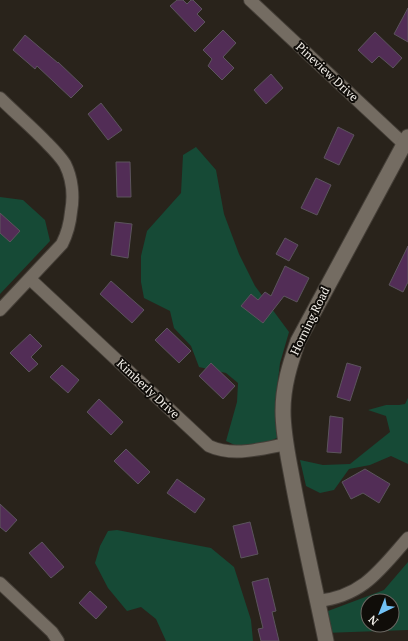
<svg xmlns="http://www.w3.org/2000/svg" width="408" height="641" font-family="'PT Serif',serif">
<rect width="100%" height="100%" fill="#29231b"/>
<path fill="#164a36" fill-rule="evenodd" d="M196,147l20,23 8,44 15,40 16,32 34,46 -9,31 -4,34 3,40 -31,14 -22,-10 11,-39 1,-19 -12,-10 -27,-6 -8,-21 -17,-18 -4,-17 -26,-13 -3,-16v-26l6,-25 34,-38 2,-38z
M0,197l23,3 22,20 5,21 -50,53z
M408,398v66l-17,-8 -21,9 -21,4 -15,21 -14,3 -14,-7 -6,-26 23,5 27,-1 40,-32 -4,-16 -18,-6 18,-5h13l6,-1z
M117,530l94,18 23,19 17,53 2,21h-87l-10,-22 -15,-12 -14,4 -19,-23 -13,-25 5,-17 8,-15z
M408,562v68l-84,3 -4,-19 64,-24zM368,601h24v24h-24z"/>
<path fill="#522d56" stroke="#5c545d" d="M177,0h6l4,4 4,-4h2l9,9 -5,5 8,8 -10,10 -25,-26z
M408,8v34l-14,-8z
M223,30l13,13 -13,14 11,11 -12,12 -14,-14 4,-7 -9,-9z
M375,32l27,26 -9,10 -14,-12 -7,7 -14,-13z
M25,35l33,28v-1l25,24 -12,12 -34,-32 -2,3 -22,-19z
M271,74l12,14 -17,16 -12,-14z
M101,103l21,27 -14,10 -20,-26z
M338,127l16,8 -15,30 -15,-7z
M116,162h14l1,35h-14z
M316,178l15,7 -14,30 -16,-7z
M0,213l20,18 -10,11 -10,-9z
M115,222l17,2 -4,34 -17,-3z
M285,238l13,7 -9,16 -13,-7z
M408,246v36l-5,10 -14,-7z
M285,266l24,12 -12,24 -13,-6 -21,27 -22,-17 10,-12 7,6 7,-8 6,4z
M111,281l33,29 -12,13 -32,-29z
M167,328l24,23 -12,12 -24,-23z
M30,334l12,12 -11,11 7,7 -9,8 -19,-19z
M211,363l24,23 -12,13 -24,-23z
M347,363l14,4 -11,34 -13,-4z
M62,365l17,15 -11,13 -18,-16z
M99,399l24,23 -12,13 -24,-23z
M330,416l13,2 -2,35 -14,-1z
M126,449l24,23 -12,12 -24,-23z
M365,469l25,15 -11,19 -16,-10 -12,6 -9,-17z
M177,479l28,20 -10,14 -28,-20z
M0,504l17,16 -11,12 -6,-5z
M250,522l8,32 -17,4 -8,-32z
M42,542l22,25 -13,11 -22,-25z
M268,578l8,33 -4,1 7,29h-18l-3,-12 5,-1 -11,-46z
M90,591l17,16 -11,12 -17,-16z"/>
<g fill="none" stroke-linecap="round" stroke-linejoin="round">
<defs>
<path id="minor" d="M250,0l154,144
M0,98c15,15 32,29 47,45 6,6 13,13 18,21 7,14 9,32 6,48 -1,11 -4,22 -9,32l-62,66
M30,279l179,167c24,11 51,3 77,-2
M0,583l52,49 6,9
M318,601c45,-5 62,-31 90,-63"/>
<path id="tertiary" d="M326,641c-11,-53 -23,-105 -33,-158 -4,-23 -10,-47 -10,-72 0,-25 7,-47 15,-70l110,-204"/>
</defs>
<use href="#minor" stroke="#443e37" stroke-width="14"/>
<use href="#tertiary" stroke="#443e37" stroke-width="17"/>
<use href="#minor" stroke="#746c62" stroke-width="12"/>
<use href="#tertiary" stroke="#746c62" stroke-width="15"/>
</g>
<g text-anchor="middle" stroke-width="4" stroke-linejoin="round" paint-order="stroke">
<g font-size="12" fill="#f4f0ea" stroke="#100d09">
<text transform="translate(327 72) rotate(43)" y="4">Pineview Drive</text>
<text transform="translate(310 321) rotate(-64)" y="4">Horning Road</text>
<text transform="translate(148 389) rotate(43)" y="4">Kimberly Drive</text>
</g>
</g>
<g transform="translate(380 613) rotate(223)"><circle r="19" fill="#100d09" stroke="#6b6863"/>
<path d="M0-3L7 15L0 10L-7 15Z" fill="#71c1f5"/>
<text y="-6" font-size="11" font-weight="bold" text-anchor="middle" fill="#f4f0ea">N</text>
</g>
</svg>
